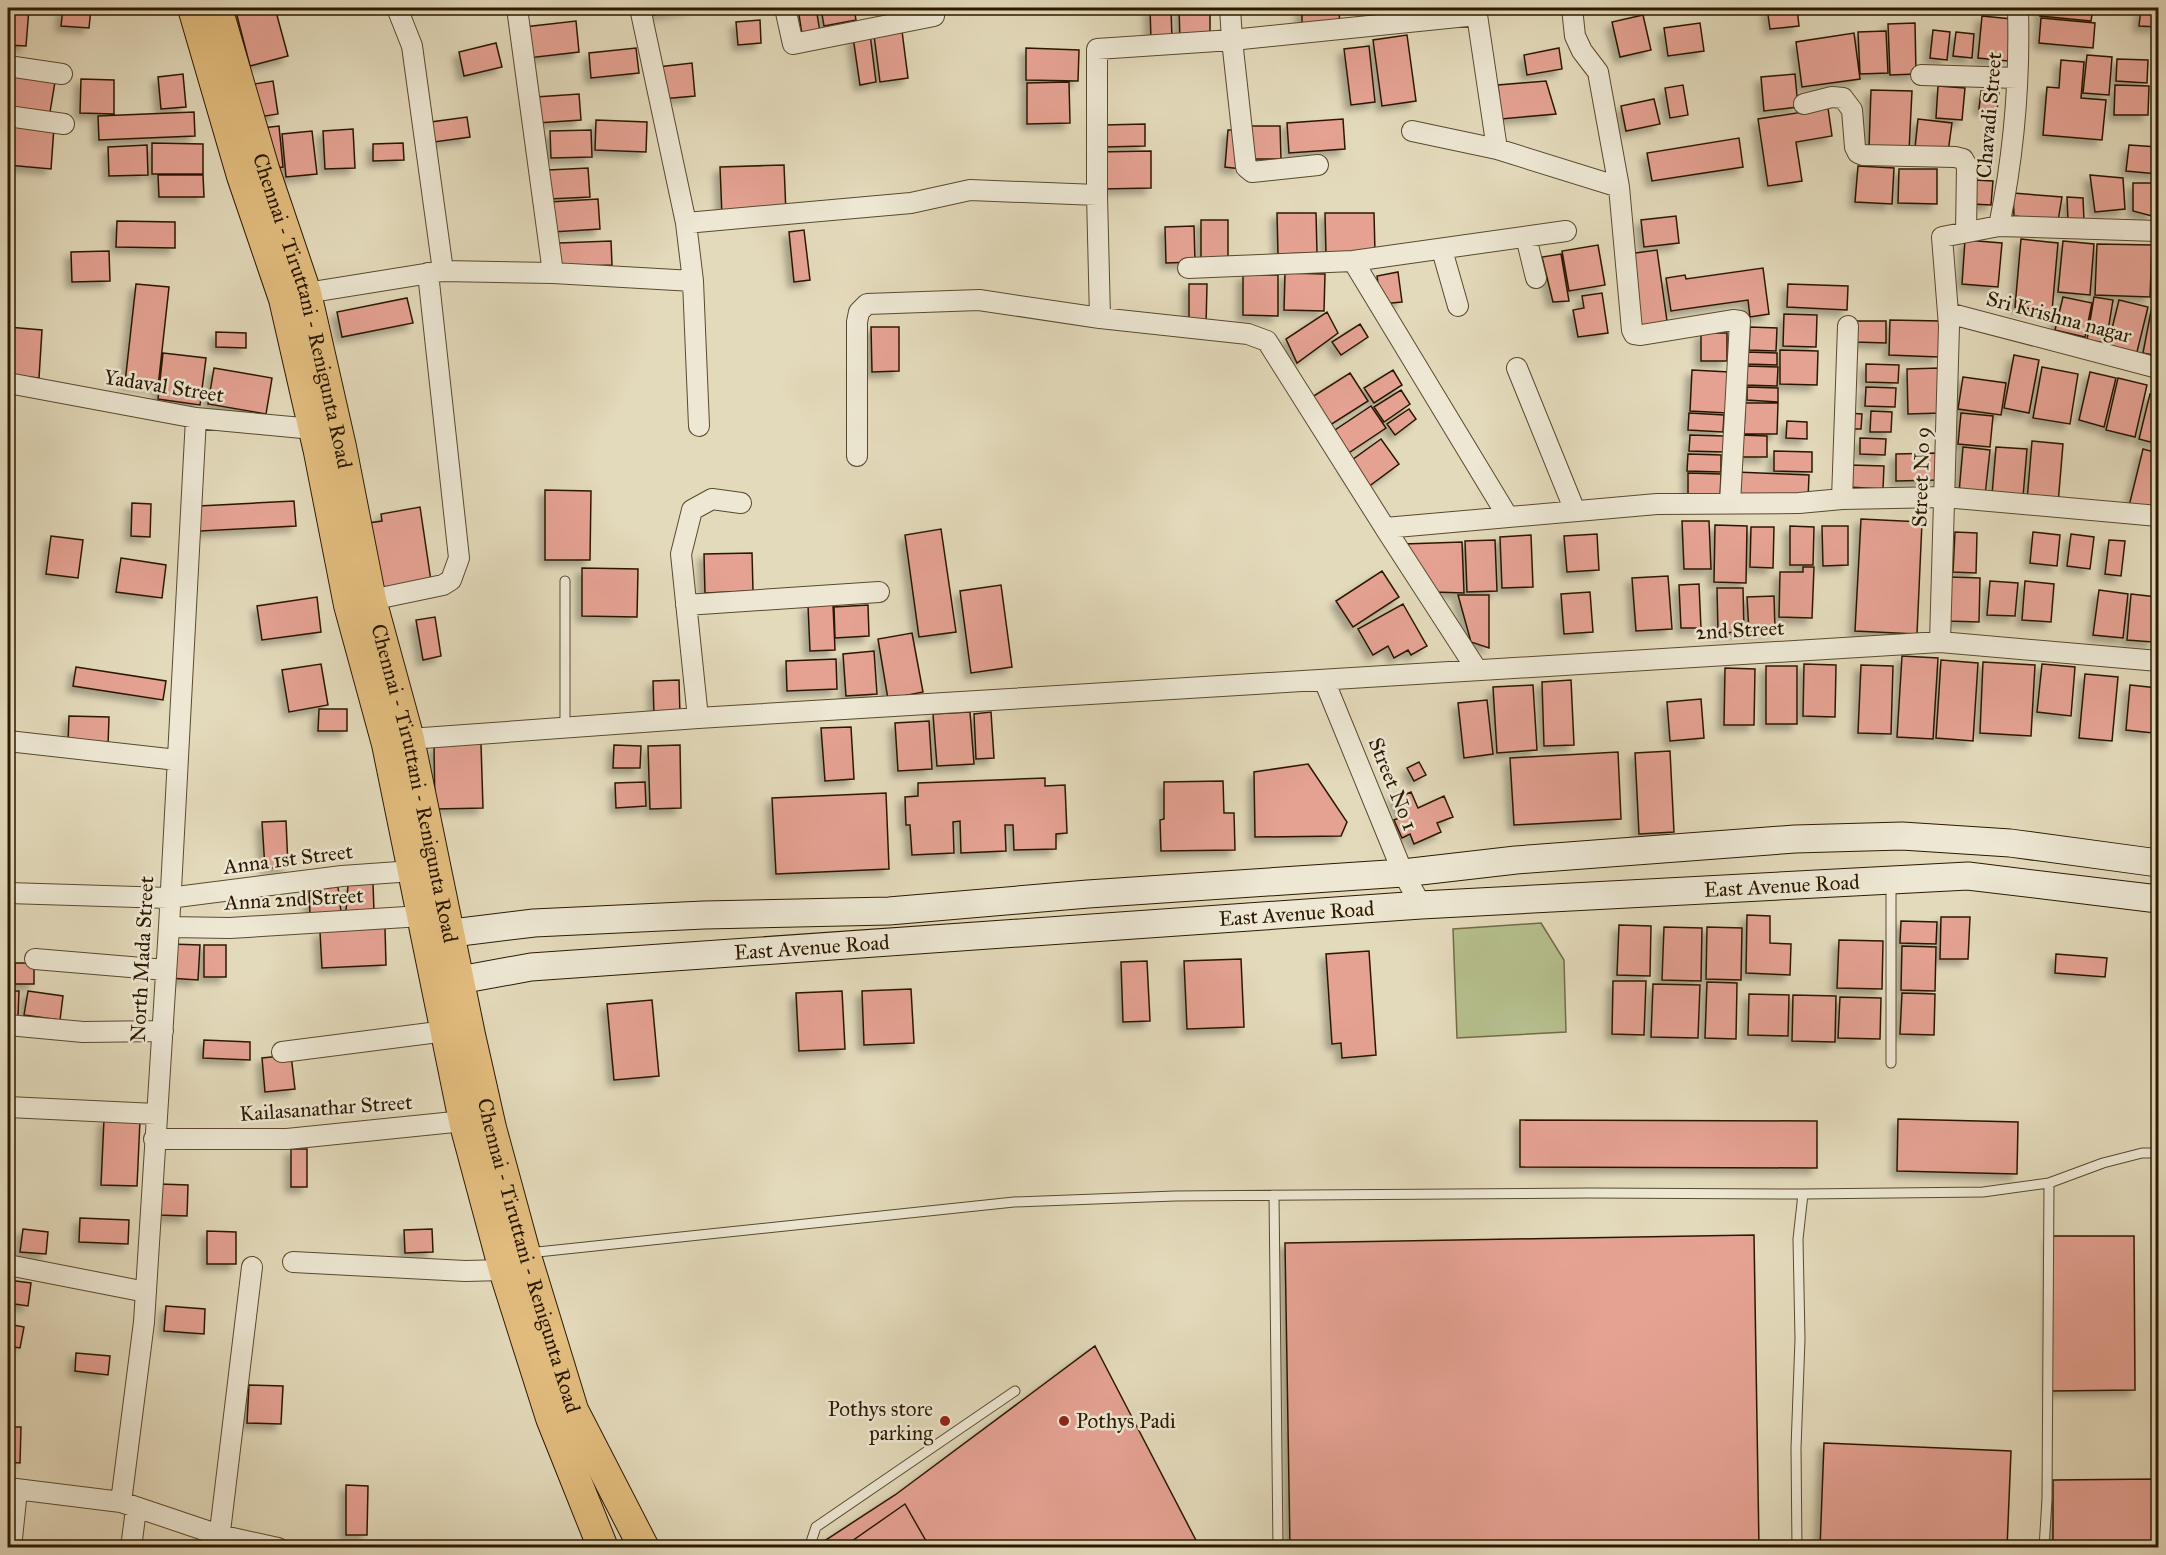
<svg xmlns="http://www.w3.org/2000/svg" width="2166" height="1555" font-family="'IM FELL Great Primer',serif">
<defs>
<filter id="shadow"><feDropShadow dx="-5.5" dy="5.5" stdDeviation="3" flood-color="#0004"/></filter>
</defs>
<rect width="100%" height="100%" fill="#e3dabb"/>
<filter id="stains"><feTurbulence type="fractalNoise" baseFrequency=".00333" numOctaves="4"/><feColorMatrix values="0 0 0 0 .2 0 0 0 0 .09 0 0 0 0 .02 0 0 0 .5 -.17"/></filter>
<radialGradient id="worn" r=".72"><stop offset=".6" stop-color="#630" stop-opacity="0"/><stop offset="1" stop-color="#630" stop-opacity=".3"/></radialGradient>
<path fill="#b6bf8e" stroke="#716c47" stroke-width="1.5" d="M1541,923l23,37 2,72 -109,6 -4,-109z"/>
<path fill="#e5a293" stroke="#2c1900" stroke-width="1.5" filter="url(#shadow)" d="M8,8h21l-3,38 -18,-1z
M63,8h28l-2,20 -28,-2z
M235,8h40l13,48 -38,10z
M653,8h41l-40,7z
M798,8h18l4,24 -18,2z
M821,8h33l2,12 -32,6z
M1150,8h21l1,31 -21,1z
M1179,8h31v33h-30z
M1302,8h37l1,19h-38z
M1767,8h30l2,18 -29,3z
M2041,8h52l-2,13 -51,-5z
M2141,8h17v19l-19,-1z
M1643,15l8,35 -31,7 -8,-35z
M1982,16l30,3 -4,42 -30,-3z
M2041,18l54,5 -2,25 -54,-5z
M760,20l1,23 -23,2 -2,-23z
M576,21l3,31 -51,6 -4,-31z
M1700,23l4,28 -36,5 -4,-28z
M1915,23l1,51 -26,1 -2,-51z
M1933,30l17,2 -3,28 -17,-2z
M902,31l6,47 -28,4 -6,-47z
M1886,31l2,42 -28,1 -2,-42z
M1956,32l18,2 -2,24 -19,-2z
M1854,33l6,46 -58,8 -6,-45z
M870,34l6,48 -16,3 -7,-48z
M1407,35l9,66 -34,5 -9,-66z
M496,43l6,24 -38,9 -5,-24z
M1369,46l6,56 -24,3 -7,-56z
M636,48l3,25 -48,5 -2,-25z
M1026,48l53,2 -1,31 -52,-1z
M1559,48l3,21 -35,6 -3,-20z
M2087,55l25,2 -3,38 -26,-2z
M2117,59l31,1 -1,23 -31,-2z
M2061,60l23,2 -3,36 25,2 -4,40 -59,-5 4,-48 12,1z
M692,63l3,33 -34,3 -3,-32z
M183,74l3,33 -25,2 -3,-32z
M1795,74l3,33 -34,4 -3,-34z
M8,75l47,7 -6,36 -41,-6z
M81,79l33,1v34l-34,-1z
M273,81l5,33 -19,3 -5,-33z
M1546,81l10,33 -55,5 -3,-34z
M1069,82l1,41 -43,1v-41z
M1683,85l5,30 -18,3 -5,-30z
M2115,85l34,1 -1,29h-34z
M1938,86l27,2 -3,32 -26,-2z
M1871,90l41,1 -3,60 -40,-3z
M1981,91l18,2 -2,17 -18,-1z
M579,94l2,26 -44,3 -1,-26z
M1654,99l6,25 -34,7 -5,-25z
M1828,108l4,28 -36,6 6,39 -34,5 -10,-67z
M194,112l1,24 -96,4 -1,-24z
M467,117l3,20 -36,5 -3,-20z
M1343,119l2,30 -56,4 -2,-30z
M1918,119l34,4 -4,29 -33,-4z
M596,120l51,2 -1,30 -51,-2z
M8,123l46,4 -3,42 -43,-4z
M1145,124v22l-41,1v-22z
M279,126l4,41 -16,2 -5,-41z
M1246,126h34l1,33h-31z
M353,129l2,39 -30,1 -2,-38z
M591,130l1,27 -41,1 -1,-27z
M1228,130h12l1,39 -16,-2z
M312,131l5,43 -31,3 -4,-43z
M1739,138l4,29 -91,14 -5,-28z
M152,143l51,1v30h-51z
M403,143l1,17 -31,1v-17z
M147,145l1,30 -39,1 -1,-29z
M2129,145l29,2v27l-32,-3z
M1151,151v37l-50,1 -1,-37z
M784,165l2,49 -64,2 -2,-49z
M1858,166l36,2 -2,36 -37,-2z
M588,168l2,29 -41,2 -1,-29z
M1899,169h38v35l-39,-1z
M158,175h45l1,22h-45z
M2090,175l33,3 2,31 -30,3z
M1974,180l19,1 -2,24 -19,-1z
M2133,183h22l-3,33 -19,-5z
M2013,193l49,4 -4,24 -44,-5z
M2067,197l16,1 1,23h-16z
M598,199l2,30 -48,3 -2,-30z
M1277,213h39l1,40 -39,1z
M1325,213h49l1,40 -49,1z
M1676,216l3,27 -35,4 -3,-27z
M1201,220h27v44h-27z
M117,221l58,1v26l-59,-1z
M1194,226l1,36 -29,1 -1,-36z
M804,230l6,50 -16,2 -5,-50z
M2021,239l37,4 -6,68 -37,-4z
M1965,240l37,3 -4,44 -36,-3z
M611,241l1,24 -52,2 -1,-24z
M2063,241l31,3 -4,51 -32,-3z
M2097,244l55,1 -2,52 -55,-2z
M1598,245l7,40 -36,6 -7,-40z
M1657,250l10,71 -27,6 -12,-73z
M109,251l1,30 -38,1 -1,-30z
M1561,254l8,47 -16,1 -11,-45z
M1763,268l6,46 -19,3 -2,-17 -77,11 -5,-33 19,-3 1,4z
M1398,272l4,30 -21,2 -4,-28z
M1285,273l40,1 -1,37 -40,-1z
M1243,275h35v41l-35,-1z
M136,284l33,3 -11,100 -33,-4z
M1189,284h18l-1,42h-17z
M1788,284l60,2 -1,24 -60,-3z
M1602,293l6,40 -30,4 -5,-27 11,-2 -2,-12z
M2063,297l29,6 -7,34 -30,-7z
M2094,297l19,3 -7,43 -19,-3z
M407,298l6,25 -71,14 -5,-25z
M2119,300l29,7 -12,49 -29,-7z
M2152,306l6,1v49l-15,-3z
M1327,312l11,21 -41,30 -11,-24z
M1784,314l33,1 -1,32 -33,-1z
M1890,320l50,1 -1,36 -50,-2z
M1856,321h30v22l-30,-1z
M1360,324l8,13 -27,18 -9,-13z
M8,327l34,3 -3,48 -31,-3z
M871,327h28v44l-27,1z
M1750,327l27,1 -1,23 -27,-1z
M216,332l30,1v15l-30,-1z
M1701,333h26v28h-26z
M1780,350l38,1 -1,34 -37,-1z
M1747,352l30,1v12l-30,-1z
M163,353l43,5 -6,47 -42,-6z
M2014,355l25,5 -10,53 -25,-5z
M1866,364l33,1 -1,18 -32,-1z
M1745,366l33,1 -1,19 -33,-1z
M2042,367l36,7 -8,50 -37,-6z
M214,368l58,10 -6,36 -58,-10z
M1939,368l1,45 -32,1 -1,-45z
M1393,370l9,15 -28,18 -10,-15z
M1692,370l37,2 -2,41 -37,-2z
M2090,372l26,6 -12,49 -25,-7z
M1350,373l18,28 -41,26 -18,-28z
M1963,377l43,6 -5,32 -43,-6z
M2118,378l29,7 -12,52 -29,-7z
M1747,387l31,1v14l-31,-2z
M1866,387l30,1 -1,19 -30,-1z
M1401,390l9,14 -26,18 -10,-15z
M2150,394l8,2v48l-19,-5z
M1745,403h33l-1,31h-33z
M1371,406l15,22 -39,26 -15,-22z
M1409,409l7,10 -21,16 -8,-11z
M1871,411l21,1 -1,20h-21z
M1689,413l35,2 -1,17 -35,-2z
M1849,413l13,1 -1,15h-12z
M1961,413l32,3 -3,31 -32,-3z
M1787,421l20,1v17l-21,-1z
M1690,435l34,1v16l-35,-1z
M1739,435l28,1v21h-28z
M1860,438l26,1 -1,16 -25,-1z
M1381,439l18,25 -35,26 -19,-25z
M2032,441l31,3 -5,60 -31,-3z
M1963,447l27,3 -5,46 -26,-3z
M1996,447l31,2 -4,48 -31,-2z
M2143,449l15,4v56l-29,-3z
M1774,451l38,1v20l-38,-1z
M1937,453l1,27 -42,1v-27z
M1688,454l33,1v17l-34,-1z
M1850,465l34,1 -1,23 -34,-2z
M1736,472l73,3 -1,24 -73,-4z
M1688,473l33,1 -1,25h-32z
M545,490l46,1 -1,69h-45z
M294,501l2,25 -96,5 -1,-25z
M132,503l19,1 -1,33 -19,-1z
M420,507l11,74 -60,9 -10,-66 21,-3 -1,-7z
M1861,519l61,3 -5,112 -62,-3z
M1682,521h27l2,48h-27z
M1715,525l32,1 -1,57 -32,-1z
M1790,526l24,1 -1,38h-23z
M1822,526h26v39l-25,1z
M1751,527h23l-1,41 -23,-1z
M941,529l15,103 -37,5 -14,-102z
M1955,532l22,1 -1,40 -23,-1z
M2033,532l27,3 -3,31 -27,-3z
M1597,534l2,36 -32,2 -3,-36z
M2071,534l23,3 -4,32 -23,-3z
M1531,535l2,52 -31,1 -2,-51z
M51,536l32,4 -5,38 -32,-4z
M1495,540l2,51 -30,1 -2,-51z
M2109,540l16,1 -4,35 -16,-2z
M1462,542l2,51 -30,-1 -29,-48z
M752,553l1,38 -48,2 -1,-39z
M121,558l45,7 -4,33 -46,-6z
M1803,567h11l-2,51 -33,-1 1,-45h23z
M582,568l56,1 -1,48 -55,-1z
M1382,571l17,26 -46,30 -17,-26z
M1668,576l4,53 -36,2 -4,-53z
M1949,577l31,1 -1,44 -31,-1z
M1990,581l28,2 -3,33 -28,-1z
M2025,581l29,3 -3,38 -29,-2z
M1699,584l2,44h-20l-2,-43z
M1001,585l11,82 -41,6 -11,-82z
M1717,588h26l1,44 -26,1z
M2099,590l29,4 -5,44 -30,-3z
M1590,592l3,40 -29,2 -3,-40z
M2131,594l26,3 -4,45 -26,-2z
M1458,595h31v53l-18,-6z
M1774,596l1,34 -26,2 -2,-35z
M317,597l4,35 -59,8 -5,-34z
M1403,604l24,42 -16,9 -3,-5 -14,8 -6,-12 -15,9 -15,-26z
M808,605h25l2,45 -25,1z
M868,605l1,31 -34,2 -1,-31z
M435,617l6,39 -18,4 -7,-40z
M912,633l11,59 -35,7 -10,-60z
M874,651l3,43 -31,2 -3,-42z
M1902,656l36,2 -5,81 -36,-2z
M836,659l1,30 -50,2 -1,-30z
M1941,660l37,3 -5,78 -37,-3z
M1983,662l52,3 -4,71 -51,-3z
M321,664l7,41 -39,7 -7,-42z
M1804,664l32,1 -1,52 -32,-1z
M2042,664l33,3 -4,49 -34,-4z
M1861,665l32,1 -2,68 -33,-1z
M1766,666h31v58h-31z
M76,667l90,14 -3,19 -90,-14z
M1725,668l30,1 -1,56h-30z
M2085,674l33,3 -6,64 -33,-3z
M679,680l1,35 -26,1 -1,-35z
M1571,680l3,65 -30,1 -2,-64z
M1533,685l4,65 -40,3 -4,-66z
M2130,685l28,3 -5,45 -27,-3z
M1701,699l3,39 -34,3 -3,-39z
M1487,700l6,54 -29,4 -6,-55z
M319,709h28v22h-29z
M970,712l4,52 -37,2 -4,-52z
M991,712l3,46 -18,1 -2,-45z
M69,716l40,1 -1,29 -40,-2z
M929,721l3,48 -34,2 -3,-48z
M851,727l3,52 -29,2 -4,-53z
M481,744l2,64 -48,1 -1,-64z
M614,745l27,1 -1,22h-27z
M680,745l1,63 -31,1 -2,-63z
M1670,751l4,81 -35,2 -4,-81z
M1618,752l3,67 -107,6 -4,-67z
M1419,762l7,13 -12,6 -7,-13z
M1308,764l39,58 -6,14 -86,1 -1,-65z
M1045,778v8l20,-1 2,48 -11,1v15l-42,1 -1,-25h-8l1,26 -45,2 -1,-32 -7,1 1,31 -42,2 -2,-30h-4l-1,-28 13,-1v-13z
M1223,781l1,32h10l1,37 -74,1 -1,-31 4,-1v-37z
M645,782l1,24 -30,2 -1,-25z
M1403,792l1,3 7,-3 7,16 26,-12 9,21 -16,6 4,9 -27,12 -4,-10 -8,4 -8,-18 8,-3 -9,-21z
M886,793l3,76 -113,5 -4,-76z
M286,821l2,46 -23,1 -3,-46z
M373,884l1,28 -28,-1 2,-26z
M338,887l3,25 -31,3 -1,-26z
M1747,915l23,1v27l21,1 -1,31 -44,-2z
M1941,917h29l-2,42h-28z
M1901,921l36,1 -1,22 -36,-1z
M1619,925l32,1 -1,50 -33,-1z
M1664,927l38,1 -1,53 -39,-1z
M1707,927l35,1 -1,52 -35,-1z
M385,928l1,37 -64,3 -2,-36z
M8,932h4l1,26h-5z
M1839,940l44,1 -1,48 -45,-1z
M171,944l29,1 -2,35 -29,-2z
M204,945h22v32h-22z
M1902,946l34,1 -1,44 -34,-1z
M1369,951l7,104 -34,3 -1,-15 -9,1 -6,-90z
M2056,954l51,4 -2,19 -50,-4z
M1241,959l3,68 -57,2 -3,-68z
M1147,961l3,60 -27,1 -2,-60z
M15,963h19v21h-19z
M1613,981h33l-2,54 -32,-1z
M1707,982l30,1 -1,56 -31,-1z
M1653,984l47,1 -2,53 -47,-1z
M911,989l3,54 -50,2 -2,-54z
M8,991h11l-1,26 -10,-1z
M28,991l35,5 -3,24 -36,-5z
M842,991l3,58 -46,2 -3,-58z
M1902,993l33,1 -1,41 -34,-1z
M1749,994l40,1 -1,41 -40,-1z
M1793,995l43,1 -1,46 -43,-1z
M1840,997l41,1 -1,41 -42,-1z
M652,1000l7,76 -45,4 -7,-76z
M204,1040l46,2v18l-47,-2z
M291,1055l4,34 -30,3 -3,-34z
M104,1119l36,1 -3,66 -36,-1z
M1898,1119l120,3 -1,52 -120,-3z
M1520,1120l297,1v47l-297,-1z
M291,1149h16v38h-16z
M159,1184l29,1 -1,31 -29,-1z
M80,1218l49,2 -1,24 -49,-2z
M23,1229l25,3 -2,22 -26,-2z
M432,1229l1,23 -28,1 -1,-23z
M207,1231l29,1v32h-29z
M1754,1235l5,313h-469l-5,-305z
M2050,1236h84l1,154 -84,1z
M8,1280l23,3 -3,23 -20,-3z
M166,1306l39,3 -1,25 -40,-3z
M8,1324l16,3 -4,21 -12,-2z
M1095,1346l105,202h-381l-1,-3 77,-50z
M76,1353l34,3 -2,19 -33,-4z
M249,1385l34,1 -2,38 -34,-1z
M8,1427h13l-1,36 -12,-1z
M1824,1443l187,8 -4,97h-187z
M2158,1479v69h-105v-68z
M346,1485l22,1 -1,49h-21z
M905,1504l25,44h-88z"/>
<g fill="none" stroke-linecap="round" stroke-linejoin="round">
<defs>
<path id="lane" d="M565,581v147
M1891,1063v-181
M1274,1195l4,353
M528,1253l486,-51 161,-6 415,-3 213,1 180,-2 66,-9 54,-20 39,-10h16
M809,1548l7,-21 199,-136
M1797,1548l-1,-100 4,-109 -2,-100 5,-45
M2044,1548l3,-49 2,-316"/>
<path id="street" d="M397,8l15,38 31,225
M640,8l46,215 7,58 6,145
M785,8l8,36 141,-28
M1230,8l2,32 245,-25 20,134 -85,-18
M1572,8l3,28 7,15 16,21 21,115
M8,66l54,8
M1921,75l96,3
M1804,104l28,-7 11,1 9,12 3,37 3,6 5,2 92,2 8,2 4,7 -1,66
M8,116l56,8
M1497,149l122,38 13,143 2,4 7,1 92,-15 7,1 -10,182
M1097,195v-146l135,-9 14,127 6,5 66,-7
M686,223l225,-20 59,-13 127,5 3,123
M1999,226c15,-72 21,-145 19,-218
M1526,237l10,41
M1442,250l16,56
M1353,261l155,256
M1188,268l165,-7 213,-30
M553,273l140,8
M306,293l137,-22 110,2 -36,-265
M1948,313l210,55
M1517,368l58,143
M8,383l188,35 117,11 9,-2
M857,456v-134l2,-10 8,-8 112,-4 121,18 148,16 19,7 118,187
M1842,499l6,-173
M371,600l72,-15 8,-5 8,-22 -31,-285
M686,605l193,-13
M1940,642l9,-316 -7,-89 57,-11 159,5
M1477,670l-92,-142 272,-24 142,-1 43,-4 102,-2 214,19
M1324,680l79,193 18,32
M698,718l-17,-164 11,-44 20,-11 29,4
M409,739l289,-21 1242,-76 218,19
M8,741l169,19
M8,893l161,5 173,-22 71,-5
M169,927l61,1 192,-12
M35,959l131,11
M8,1025l75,7 80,-1
M282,1052l164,-21
M8,1107l148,7
M154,1139h133l177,-18
M293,1262l172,9 39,-1
M8,1265l138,27
M8,1488l113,14 98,33 59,13
M121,1502l23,-180 25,-395 27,-509
M11,1548l6,-58
M131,1548l5,-39
M218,1548l34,-281"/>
<g id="secondary">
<path d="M428,936l106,-13 170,-8 185,-4 199,-17 315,-21 113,-13 279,-21 107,-3 108,7 148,20"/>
<path id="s1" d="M438,984l93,-17 890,-62 547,-29 190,23"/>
</g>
<g id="primary">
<path d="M193,8l49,168 42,123 35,153 30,153 38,139 77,377 40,149 47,148 52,130"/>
<path id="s2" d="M217,8l47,161 42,124 35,154 30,153 38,139 61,296 21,93 34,125 48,157 71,138"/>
</g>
</defs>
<use href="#lane" stroke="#5a492f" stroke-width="11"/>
<use href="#street" stroke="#5a492f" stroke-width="22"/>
<use href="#secondary" stroke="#2c1900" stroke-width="29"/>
<use href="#primary" stroke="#2c1900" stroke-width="32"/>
<use href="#lane" stroke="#ede7d3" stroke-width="9"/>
<use href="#street" stroke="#ede7d3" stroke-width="20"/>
<use href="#secondary" stroke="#ede7d3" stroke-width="27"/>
<use href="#primary" stroke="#e2bd7e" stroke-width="30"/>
</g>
<g fill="#8f2418" stroke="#ede7d3" stroke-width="2">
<circle cx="945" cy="1421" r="6"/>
<circle cx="1064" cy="1421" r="6"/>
</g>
<g text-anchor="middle" stroke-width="5" stroke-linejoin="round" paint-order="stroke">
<g font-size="21" fill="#2c1900" stroke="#ede7d3">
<text transform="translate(1989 115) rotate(-85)" y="7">Chavadi Street</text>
<text dy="7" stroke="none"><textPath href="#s2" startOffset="315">Chennai - Tiruttani - Renigunta Road</textPath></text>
<text transform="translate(2059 317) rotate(15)" y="7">Sri Krishna nagar</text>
<text transform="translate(164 386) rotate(9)" y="7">Yadaval Street</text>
<text transform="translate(1921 477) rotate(-88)" y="7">Street No 9</text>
<text transform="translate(1740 630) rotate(-3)" y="7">2nd Street</text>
<text dy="7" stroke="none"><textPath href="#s2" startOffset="801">Chennai - Tiruttani - Renigunta Road</textPath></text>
<text transform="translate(1393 784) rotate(68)" y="7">Street No 1</text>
<text transform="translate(288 859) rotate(-7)" y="7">Anna 1st Street</text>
<text dy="7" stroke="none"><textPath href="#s1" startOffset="1348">East Avenue Road</textPath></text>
<text transform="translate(294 899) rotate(-3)" y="7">Anna 2nd Street</text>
<text dy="7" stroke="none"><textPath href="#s1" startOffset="862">East Avenue Road</textPath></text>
<text dy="7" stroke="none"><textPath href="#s1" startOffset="376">East Avenue Road</textPath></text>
<text transform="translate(142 959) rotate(-87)" y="7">North Mada Street</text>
<text transform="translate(326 1108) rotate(-4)" y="7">Kailasanathar Street</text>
<text dy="7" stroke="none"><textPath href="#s2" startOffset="1287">Chennai - Tiruttani - Renigunta Road</textPath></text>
</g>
<g font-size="21" fill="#2c1900" stroke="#ede7d3" text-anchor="end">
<text x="933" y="1416">Pothys store<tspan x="933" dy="24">parking</tspan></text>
<text x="1076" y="1428" text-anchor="start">Pothys Padi</text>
</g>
</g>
<rect width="2166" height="1555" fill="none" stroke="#e3dabb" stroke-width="30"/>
<rect x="9" y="9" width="2148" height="1537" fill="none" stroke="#2c1900" stroke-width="3"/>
<rect x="15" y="15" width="2136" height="1525" fill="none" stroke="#2c1900" stroke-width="1.5"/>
<rect width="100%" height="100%" filter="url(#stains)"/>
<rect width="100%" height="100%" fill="url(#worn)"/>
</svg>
